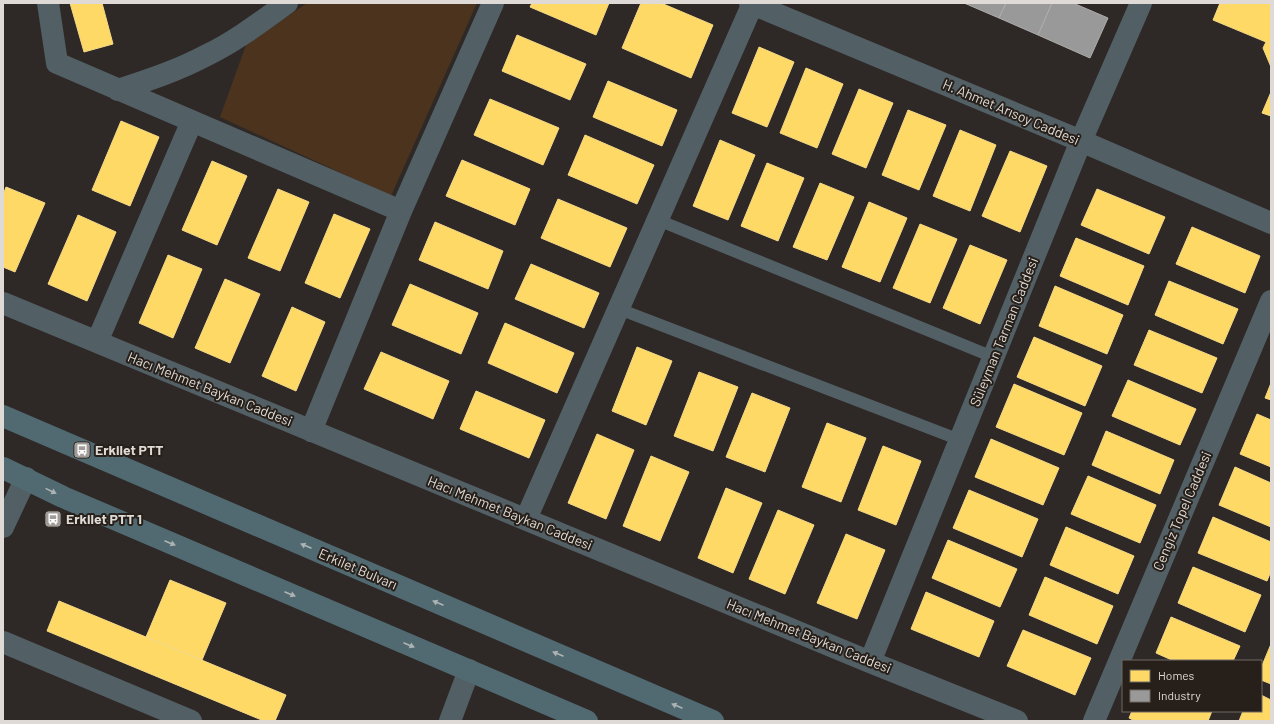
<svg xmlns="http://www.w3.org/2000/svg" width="1274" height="724" font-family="Barlow,sans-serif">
<rect width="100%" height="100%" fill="#2e2926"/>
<path fill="#4b331e" d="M307,3h170l-86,193 -171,-79 26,-72z"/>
<path fill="#ffd966" stroke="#f5d987" d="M70,3h32l11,41 -29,8z
M532,3h77l-13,32 -66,-28z
M641,3h20l52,22 -22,53 -69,-30z
M1220,3h51v64l-8,-19 3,-6 -53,-22z
M517,35l69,29 -16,36 -68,-29z
M759,47l35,15 -27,65 -35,-14z
M806,68l37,16 -26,64 -37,-15z
M608,81l69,29 -15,36 -69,-29z
M859,89l34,14 -27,65 -34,-14z
M1271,92v24l-9,-3z
M490,99l69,29 -16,37 -69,-30z
M908,110l38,15 -27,65 -37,-15z
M121,121l38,16 -29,69 -38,-16z
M960,130l36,15 -26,66 -37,-15z
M585,135l69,30 -17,39 -69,-29z
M720,140l35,15 -27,65 -35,-14z
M1010,151l37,15 -27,66 -38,-16z
M462,160l68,29 -15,36 -69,-29z
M212,161l35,15 -30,69 -35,-15z
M767,163l37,15 -26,63 -37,-15z
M820,183l34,14 -27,63 -34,-13z
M6,187l39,16 -30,69 -12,-5v-72z
M278,189l31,13 -29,69 -32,-13z
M1097,189l68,28 -16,37 -68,-29z
M558,199l69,29 -17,39 -69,-29z
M869,202l38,16 -27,64 -38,-15z
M334,214l36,15 -30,69 -35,-15z
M78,215l38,17 -29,69 -39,-17z
M435,222l68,29 -15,38 -69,-29z
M920,224l37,15 -27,64 -37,-15z
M1192,227l68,29 -15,37 -69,-29z
M1076,238l68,28 -16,39 -68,-29z
M970,245l37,15 -27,64 -37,-16z
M168,255l34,14 -29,69 -34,-15z
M531,264l68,29 -15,35 -69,-29z
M225,279l35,15 -30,69 -35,-15z
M1169,281l69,28 -15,35 -68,-29z
M410,284l68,29 -17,41 -69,-29z
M1055,286l68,29 -16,39 -68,-28z
M292,307l33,15 -29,69 -34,-15z
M505,323l69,30 -17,40 -69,-30z
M1149,330l68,28 -15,35 -68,-28z
M1034,337l68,29 -17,40 -68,-29z
M637,347l35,14 -26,64 -34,-14z
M381,352l68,29 -16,38 -69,-30z
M699,372l39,15 -25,64 -39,-15z
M1128,380l68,29 -16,36 -68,-29z
M1271,383v17l-6,-2z
M1014,384l68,29 -18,42 -68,-28z
M476,391l69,29 -16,38 -69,-29z
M752,393l38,15 -25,64 -39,-15z
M1257,414l14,6v47l-31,-13z
M827,423l39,15 -25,64 -39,-15z
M1106,431l68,29 -14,34 -68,-29z
M597,434l37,16 -28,69 -38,-16z
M991,439l68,29 -16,37 -68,-28z
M883,446l38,15 -25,64 -38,-15z
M651,456l38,16 -29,69 -37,-15z
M1235,467l36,16v44l-52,-22z
M1088,476l68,29 -16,38 -69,-29z
M726,488l36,15 -29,70 -35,-15z
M969,490l69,29 -16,38 -69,-29z
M778,510l36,15 -29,69 -36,-15z
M1213,517l58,25v29l-4,10 -69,-28z
M1066,527l68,29 -16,38 -68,-29z
M846,534l39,16 -28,69 -40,-16z
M948,540l69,29 -17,38 -68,-29z
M1193,567l68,28 -16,37 -67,-29z
M1045,577l68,29 -16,38 -68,-29z
M170,580l56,23 -24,57 -56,-23z
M926,592l68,29 -15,36 -68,-28z
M59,601l227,94 -11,26h-11l-217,-90z
M1171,617l69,29 -7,15h-59l-18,-8z
M1023,630l68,28 -16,37 -68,-29z
M1271,644v40l-10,-4v-12z
M1261,695l10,5v21h-32l4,-10h18z
M1132,711h80l-4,10h-73l-6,-3z"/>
<path fill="#999" stroke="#aeacab" d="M964,3h42l-7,15z
M1006,3h46l-14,32 -39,-17z
M1052,3h21l35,15 -18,40 -52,-23z"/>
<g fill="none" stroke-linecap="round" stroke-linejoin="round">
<path stroke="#525f65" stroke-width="12" d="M658,220l335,137
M619,309l341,131"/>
<path stroke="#525f65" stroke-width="22" d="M48,3l9,60 344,148
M750,3l331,138 190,82
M118,90c31,-10 61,-20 89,-35 29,-14 55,-34 80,-52
M3,303l867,359 147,59
M97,342l95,-221
M311,431l90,-220 92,-208
M526,519l227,-516
M3,527l23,-49
M3,642l188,79
M870,662l211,-521 60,-138
M450,721l19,-51
M1094,721l177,-420"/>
<path stroke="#516a72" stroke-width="22" d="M3,416l710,305
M3,468l60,29 524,224"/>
</g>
<defs><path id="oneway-solid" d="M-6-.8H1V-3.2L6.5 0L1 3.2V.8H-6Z"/></defs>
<g fill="#adb3b2">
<use href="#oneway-solid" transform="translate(51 491) rotate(26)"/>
<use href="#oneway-solid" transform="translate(170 543) rotate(23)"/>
<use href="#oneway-solid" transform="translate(306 546) rotate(-157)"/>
<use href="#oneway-solid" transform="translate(290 594) rotate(23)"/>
<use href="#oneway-solid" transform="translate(438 603) rotate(-157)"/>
<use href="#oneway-solid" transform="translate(409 645) rotate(23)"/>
<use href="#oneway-solid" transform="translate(558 654) rotate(-157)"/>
<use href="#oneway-solid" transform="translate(677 706) rotate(-157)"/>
</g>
<defs>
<symbol id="bus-square" viewBox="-11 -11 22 22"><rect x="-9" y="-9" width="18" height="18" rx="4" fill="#a19c98" stroke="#271f19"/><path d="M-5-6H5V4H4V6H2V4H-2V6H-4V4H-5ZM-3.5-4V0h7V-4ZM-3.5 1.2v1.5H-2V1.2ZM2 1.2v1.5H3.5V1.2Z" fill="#fff"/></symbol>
</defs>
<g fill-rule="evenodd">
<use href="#bus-square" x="72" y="440" width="20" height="20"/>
<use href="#bus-square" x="43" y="509" width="20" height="20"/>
</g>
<g text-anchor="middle" stroke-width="4" stroke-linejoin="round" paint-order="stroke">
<g font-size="14" fill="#dfdad5" stroke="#271f19">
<text transform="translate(1011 112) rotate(23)" y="5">H. Ahmet Arısoy Caddesi</text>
<text transform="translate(1004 332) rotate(-68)" y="5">Süleyman Tarman Caddesi</text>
<text transform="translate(210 389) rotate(22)" y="5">Hacı Mehmet Baykan Caddesi</text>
<text transform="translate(1182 511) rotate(-67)" y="5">Cengiz Topel Caddesi</text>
<text transform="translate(510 513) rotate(22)" y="5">Hacı Mehmet Baykan Caddesi</text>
<text transform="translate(358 569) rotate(23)" y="5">Erkilet Bulvarı</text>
<text transform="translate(809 636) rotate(22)" y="5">Hacı Mehmet Baykan Caddesi</text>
</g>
<g font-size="14" font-weight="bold" fill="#dfdad5" stroke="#271f19" text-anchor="start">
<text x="95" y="455">Erkilet PTT</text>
<text x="66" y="524">Erkilet PTT 1</text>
</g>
</g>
<rect width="1274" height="724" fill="none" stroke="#dfdad5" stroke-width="8"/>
<rect x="1122" y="660" width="140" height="52" fill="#271f19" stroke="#716a64"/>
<rect x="1130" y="670" width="20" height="12" fill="#ffd966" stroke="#716a64"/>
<text x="1158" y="680" font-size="12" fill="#dfdad5">Homes</text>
<rect x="1130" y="690" width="20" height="12" fill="#999999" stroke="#716a64"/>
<text x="1158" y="700" font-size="12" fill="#dfdad5">Industry</text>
</svg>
